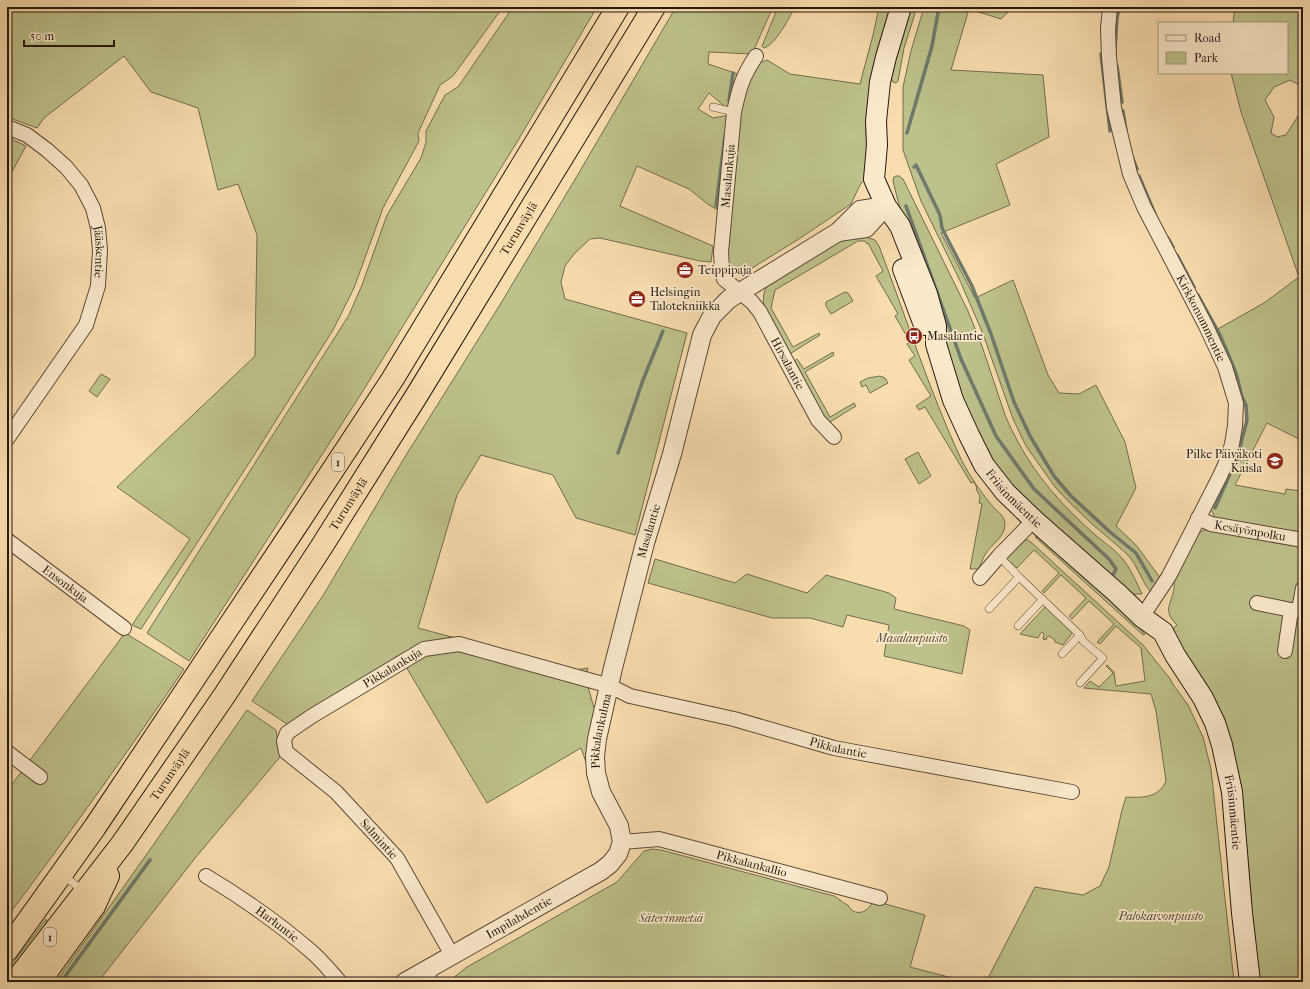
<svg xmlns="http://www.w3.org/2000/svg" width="1310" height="989" font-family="'IM FELL French Canon',serif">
<rect width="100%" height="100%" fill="#f8ddaf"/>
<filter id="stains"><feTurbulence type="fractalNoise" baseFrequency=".005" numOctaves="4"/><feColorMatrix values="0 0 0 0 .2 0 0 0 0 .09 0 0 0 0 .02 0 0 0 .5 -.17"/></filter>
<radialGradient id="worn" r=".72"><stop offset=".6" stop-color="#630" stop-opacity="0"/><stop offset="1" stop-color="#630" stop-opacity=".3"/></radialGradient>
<path fill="#bdc18b" stroke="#726c4e" d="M7,7h496l-50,69 -13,9 -22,48 1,8 -36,67 -29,80 -21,42 -82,130 -110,169 -9,-4 58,-86 -73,-52 138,-131 2,-121 -19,-51 -20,6 -20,-82 -47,-16 -27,-36 -80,62 -7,10 -30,-11z
M513,7h84l-80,135 -156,252 -172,267 -42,-28 202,-318 13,-30 25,-70 34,-57 5,-16v-11l19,-36 13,-8z
M676,7h97l-21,47 -43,-2 -1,12 30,10 -4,8 -3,25 -7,-1 -15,-13 -11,16 15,9 17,-3 -12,95 -9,-5 -20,-16 -52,-23 -17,40 93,40 -2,16 -11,-1 -100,-23 -10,1 -16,15 -9,12 -4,16 4,17 122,34 -52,202 -59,-17 -23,-43 -72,-20 -24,40 -39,133 157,42 13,-2 -5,17 5,2 6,21 3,2 -10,55 -6,-17 -94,55 -88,-148 -109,71 -38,-25 72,-107 79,-134 98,-157 76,-127z
M778,7h17c-6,11 -19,37 -31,41l-2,-2z
M879,7h14l-24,88 -3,38 3,37 -2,7 -7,8 -9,19 -49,33 -53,33 -9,-2 -9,2 -3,-2v-18l7,-105 11,-63 11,-18 10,-4 23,14 70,10 14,-53z
M909,7h8l-13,41 -6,33 -2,2 -3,-1 -2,-4z
M924,7h89l-12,12 -32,-10 -18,61 92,5 6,62 -53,27 14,41 -69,28 34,65 38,-18 35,95 11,18 20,1 17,-9 29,57 11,46 -20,38 20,19 25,34 -10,13 -5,-6 -12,-23 -7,-9 -35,-30 -23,-22 -14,-15 -29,-41 -13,-27 -30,-85 -22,-51 -40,-82 -18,-51v-63l8,-36z
M1235,7h68v80l-13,-7 -16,7 -9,13 9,17 -3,16 6,4 9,-2 17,-27v333l-36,-18 -32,62 50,9 1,-5 15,2 2,-10v501h-46l-51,-297 -13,-21 -24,-32 8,-7c-18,-17 -1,-24 -3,-43l24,-48 6,-4h7l9,-7 -6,-7 -3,-7 25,-57 10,-29 -1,-18 -4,-9 -2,-12 -23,-54 48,-27 35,-26 -58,-165 -10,-39h56v-50h-54z
M7,137l19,9 -13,24 -6,5z
M896,176h3l4,3 65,132 14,35 23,69c15,36 37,68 64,95 8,8 16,16 24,23 9,8 20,15 28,24 9,10 15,24 21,37h-8l-7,-3 -96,-82 -41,-51 -21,-41 -62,-191 -8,-21 -6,-24 1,-4z
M866,237l9,3 4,6c27,71 50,144 82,213 9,18 21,35 34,50 5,4 9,8 10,14 1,13 -13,21 -19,30 -4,5 -4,12 -8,16h-8l12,-65 -3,-1 1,-7 -4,-7 1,-1 -3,-6 -3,1 -46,-76 -6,3 -3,-4 15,-10 -22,-36 6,-4 -8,-12 3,-2 -15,-26 3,-2 -22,-38 7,-5 -15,-28 -1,1 -2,-3h-7l-83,49 -4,18 22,39 26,-14 1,2 -27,17 -4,2 -25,-47c-1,-9 -1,-14 3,-21l57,-37 18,-9z
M845,292l3,1 5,8 -22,13 -5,-8v-4z
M833,352l1,3 -29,17 25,45 24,-14 2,3 -26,16 -4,-1 -33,-59 4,-3 7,10z
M101,374l9,5 -13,18 -8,-6z
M880,376l5,2 3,5 -18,10 -4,-8 -4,2 -2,-5 8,-4z
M918,452l13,24 -12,8 -14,-25z
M1035,537h3l6,3 74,66 27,28 -2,1z
M1022,540h6l4,3 111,102 28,35 1,3 16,22 15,32 8,32 23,213h-248l49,-95 48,8 17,-9 9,-19 13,-57 4,-13c16,1 33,1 40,-16l-10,-70 -5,-17 -67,-6 6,-7 9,6 14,-14 -7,-7 1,-1 7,7 2,14 29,-5 -4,-33 -25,-22 -16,18 -3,-2 17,-18 -25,-23 -17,18 -3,-3 17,-18 -25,-23 -17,18 -2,-2 17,-18 -25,-23 -17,18 -11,-10z
M655,559l80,24 12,-9 60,19 19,-18 63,18 7,5 -2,11 70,17 6,4 -8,44 -78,-18 5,-31 -42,-10 -4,12 -33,-9h-38l-124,-35z
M1046,606l27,26 -10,13 -8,-3v-2l-6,-4 -2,1 -1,3 -3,-1 1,-5 -2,-2 -2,2 -2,4 -18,-4z
M125,633l59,36c-57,84 -116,167 -177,248v-126z
M247,710l29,20 4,27 -84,100 -98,125h-42l93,-131z
M652,849l9,1 173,46c6,3 8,7 14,9 3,7 11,10 18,5 3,-2 5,-5 7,-8h5l47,13 -15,52 58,15h-520l19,-15 150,-85 27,-31z
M46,919l2,6 -41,54v-9z"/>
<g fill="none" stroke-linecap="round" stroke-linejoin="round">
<path stroke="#6e7a6b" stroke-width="3.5" d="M1115,49l2,-30 2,-12
M1101,54l9,77
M1117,66l5,36
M729,101l4,-28
M1123,111l3,20
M907,133l25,-87 7,-39
M1133,159l4,10
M914,167l2,-2 24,50 2,13 7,14 23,44 19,48 23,68 16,34 24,40 16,19 40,37 26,21 16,28
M1139,176l16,38
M716,206l9,-70
M906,206l55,153 35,77 38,53 75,70 7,10 -3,6
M1168,238l5,9
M1177,255l17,32
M1198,295l22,40 16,38 6,24 4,8 1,15 -10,38 -22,50
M618,453l25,-73 20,-49
M61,982l89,-122"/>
<defs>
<path id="service" d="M713,107l21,5
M999,556l20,21 61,58 3,6 20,17 -23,25
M989,609l30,-32
M1018,626l25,-27
M1062,654l18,-19
M63,875l20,16"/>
<g id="minor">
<path id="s1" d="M1110,7l-2,22 1,28 5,51 16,66 14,33 61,117 20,43 11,36 -1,23 -3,18 -4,14 -8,18 -51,100 -27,41"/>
<path id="s2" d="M756,56c-14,21 -17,33 -22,56l-13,140 1,18 2,9 28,23 8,10 58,108 16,17"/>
<path id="s3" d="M7,127l20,8 20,15 19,17 15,18 12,23 5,20 2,22 -2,36 -12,39 -79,114"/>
<path id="s4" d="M1198,518l13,6 92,16"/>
<path id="s5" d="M7,540l117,88"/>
<path d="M980,578l19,-22 35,-36"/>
<path d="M1257,603l34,7h12"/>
<path d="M1299,610l4,-22"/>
<path d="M1285,651l6,-41"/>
<path d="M7,752l33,25"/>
<path id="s6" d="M622,842l37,-3 221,59"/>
<path id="s7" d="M206,876c38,23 74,48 107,77 10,9 18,19 27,29"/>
<path id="s8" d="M452,955l-55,-97 -61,-66 -50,-40 -2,-11 3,-8 25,-17 112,-67 35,-5 151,42 20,10 104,23 100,29 238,44"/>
<path d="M425,970l6,12"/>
</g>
<g id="tertiary">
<path d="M838,232l28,-4 20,-22"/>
<path id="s9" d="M405,982l196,-111 9,-7 8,-10 4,-12 -3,-16 -18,-34 -5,-19 -1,-16 2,-18 16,-71 32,-125 27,-89 30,-119 10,-19 17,-17 109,-67 22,-22 26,-4"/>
</g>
<g id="secondary">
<path id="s10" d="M901,7l-15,50 -6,25 -4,39 1,24 -3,34 12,27 14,20 27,68 9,32v18l17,56 16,35 15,30 21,27 29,28 83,73 25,24 21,15 12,23 28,43 12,25 7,22 10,47 10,121 8,69"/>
<path d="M903,269l21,56"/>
</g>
<g id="motorway">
<path d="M7,950l88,-123 199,-298 98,-149 226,-373"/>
<path id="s11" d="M15,982l107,-138 102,-148 98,-150 95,-151 237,-388"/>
<path d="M39,982l55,-76 14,-30"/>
</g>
</defs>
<use href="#service" stroke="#5c4938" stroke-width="8"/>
<use href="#minor" stroke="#5c4938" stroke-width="16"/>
<use href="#tertiary" stroke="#5c4938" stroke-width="20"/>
<use href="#secondary" stroke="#281810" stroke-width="22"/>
<use href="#motorway" stroke="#281810" stroke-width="24"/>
<use href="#service" stroke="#fae9cb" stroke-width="7"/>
<use href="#minor" stroke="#fae9cb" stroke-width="14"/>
<use href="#tertiary" stroke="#fae9cb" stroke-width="18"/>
<use href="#secondary" stroke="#fae9cb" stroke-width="20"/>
<use href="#motorway" stroke="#f8ddaf" stroke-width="22"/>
</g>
<defs>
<symbol id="office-disc" viewBox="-11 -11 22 22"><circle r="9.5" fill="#8f2418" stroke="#fae9cb"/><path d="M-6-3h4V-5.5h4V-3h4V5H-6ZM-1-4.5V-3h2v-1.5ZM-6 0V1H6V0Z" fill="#fff"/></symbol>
<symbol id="bus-disc" viewBox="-11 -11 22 22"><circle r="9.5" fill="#8f2418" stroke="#fae9cb"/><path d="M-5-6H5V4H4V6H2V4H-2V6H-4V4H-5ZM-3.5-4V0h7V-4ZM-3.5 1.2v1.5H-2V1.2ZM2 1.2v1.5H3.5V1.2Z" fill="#fff"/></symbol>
<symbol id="school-disc" viewBox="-11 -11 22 22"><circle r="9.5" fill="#8f2418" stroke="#fae9cb"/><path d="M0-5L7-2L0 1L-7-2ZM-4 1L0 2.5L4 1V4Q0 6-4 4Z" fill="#fff"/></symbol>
</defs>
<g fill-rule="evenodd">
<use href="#office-disc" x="675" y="260" width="20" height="20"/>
<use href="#office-disc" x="627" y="289" width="20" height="20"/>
<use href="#bus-disc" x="904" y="326" width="20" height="20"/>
<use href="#school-disc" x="1265" y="451" width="20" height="20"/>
</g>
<g text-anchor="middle" stroke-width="3.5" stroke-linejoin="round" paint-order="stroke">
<g fill="#fae9cb" stroke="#675748" stroke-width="1">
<rect x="332" y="453" width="12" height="18" rx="3"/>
<rect x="44" y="928" width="12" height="18" rx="3"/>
</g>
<g font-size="11" font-weight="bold" fill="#281810">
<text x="338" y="466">1</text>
<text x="50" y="941">1</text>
</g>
<g font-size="12" fill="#281810" stroke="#fae9cb">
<text transform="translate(728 176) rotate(-85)" y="4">Masalankuja</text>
<text dy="4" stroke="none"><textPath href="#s11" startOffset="907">Turunväylä</textPath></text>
<text dy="4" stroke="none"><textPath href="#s3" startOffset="166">Jääskentie</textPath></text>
<text dy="4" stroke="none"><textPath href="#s1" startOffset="330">Kirkkonummentie</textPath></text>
<text dy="4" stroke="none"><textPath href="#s2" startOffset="336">Hirsalantie</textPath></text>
<text dy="4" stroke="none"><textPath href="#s10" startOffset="529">Friisinmäentie</textPath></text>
<text dy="4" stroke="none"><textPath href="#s11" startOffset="583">Turunväylä</textPath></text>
<text dy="4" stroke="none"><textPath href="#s9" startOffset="585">Masalantie</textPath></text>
<text dy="4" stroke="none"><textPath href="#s4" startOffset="54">Kesäyönpolku</textPath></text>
<text dy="4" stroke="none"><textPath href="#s5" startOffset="73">Ensonkuja</textPath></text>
<text dy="4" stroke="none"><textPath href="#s8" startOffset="409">Pikkalankuja</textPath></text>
<text dy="4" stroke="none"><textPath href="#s9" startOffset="379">Pikkalankulma</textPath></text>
<text dy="4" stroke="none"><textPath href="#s8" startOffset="875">Pikkalantie</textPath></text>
<text dy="4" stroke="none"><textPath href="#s11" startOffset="259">Turunväylä</textPath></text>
<text dy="4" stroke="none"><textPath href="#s10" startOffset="926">Friisinmäentie</textPath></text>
<text transform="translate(379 839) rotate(48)" y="4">Salmintie</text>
<text dy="4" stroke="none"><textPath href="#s6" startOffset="133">Pikkalankallio</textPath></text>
<text dy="4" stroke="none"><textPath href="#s9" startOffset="131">Impilahdentie</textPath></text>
<text dy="4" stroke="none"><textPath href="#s7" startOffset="86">Harluntie</textPath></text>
</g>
<g font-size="12" fill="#281810" stroke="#fae9cb" text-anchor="start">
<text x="698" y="274">Teippipaja</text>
<text x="650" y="296">Helsingin<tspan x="650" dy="14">Talotekniikka</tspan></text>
<text x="927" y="340">Masalantie</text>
<text x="1262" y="458" text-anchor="end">Pilke Päiväkoti<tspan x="1262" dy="14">Kaisla</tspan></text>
</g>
<g font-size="12" font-style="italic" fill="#554b35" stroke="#fae9cb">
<text x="912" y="642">Masalanpuisto</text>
<text x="1161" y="920">Palokaivonpuisto</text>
<text x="671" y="922">Säterinmetsä</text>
</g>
</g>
<rect width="1310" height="989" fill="none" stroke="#f8ddaf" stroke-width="24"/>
<rect x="8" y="8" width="1294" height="973" fill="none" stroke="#281810" stroke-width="2"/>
<rect x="12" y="12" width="1286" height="965" fill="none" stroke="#281810"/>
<rect x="1158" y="22" width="130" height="52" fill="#fae9cb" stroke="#a69580"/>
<rect x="1166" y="35" width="20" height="6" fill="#fae9cb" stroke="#a69580"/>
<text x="1194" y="42" font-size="12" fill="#281810">Road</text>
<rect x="1166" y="52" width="20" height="12" fill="#bdc18b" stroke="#a69580"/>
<text x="1194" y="62" font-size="12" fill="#281810">Park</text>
<path d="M24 40v6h90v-6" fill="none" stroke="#281810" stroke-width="2"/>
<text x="30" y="40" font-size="12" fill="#281810" stroke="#fae9cb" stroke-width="3" paint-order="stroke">50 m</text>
<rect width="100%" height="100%" filter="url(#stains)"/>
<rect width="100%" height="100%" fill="url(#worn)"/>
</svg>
